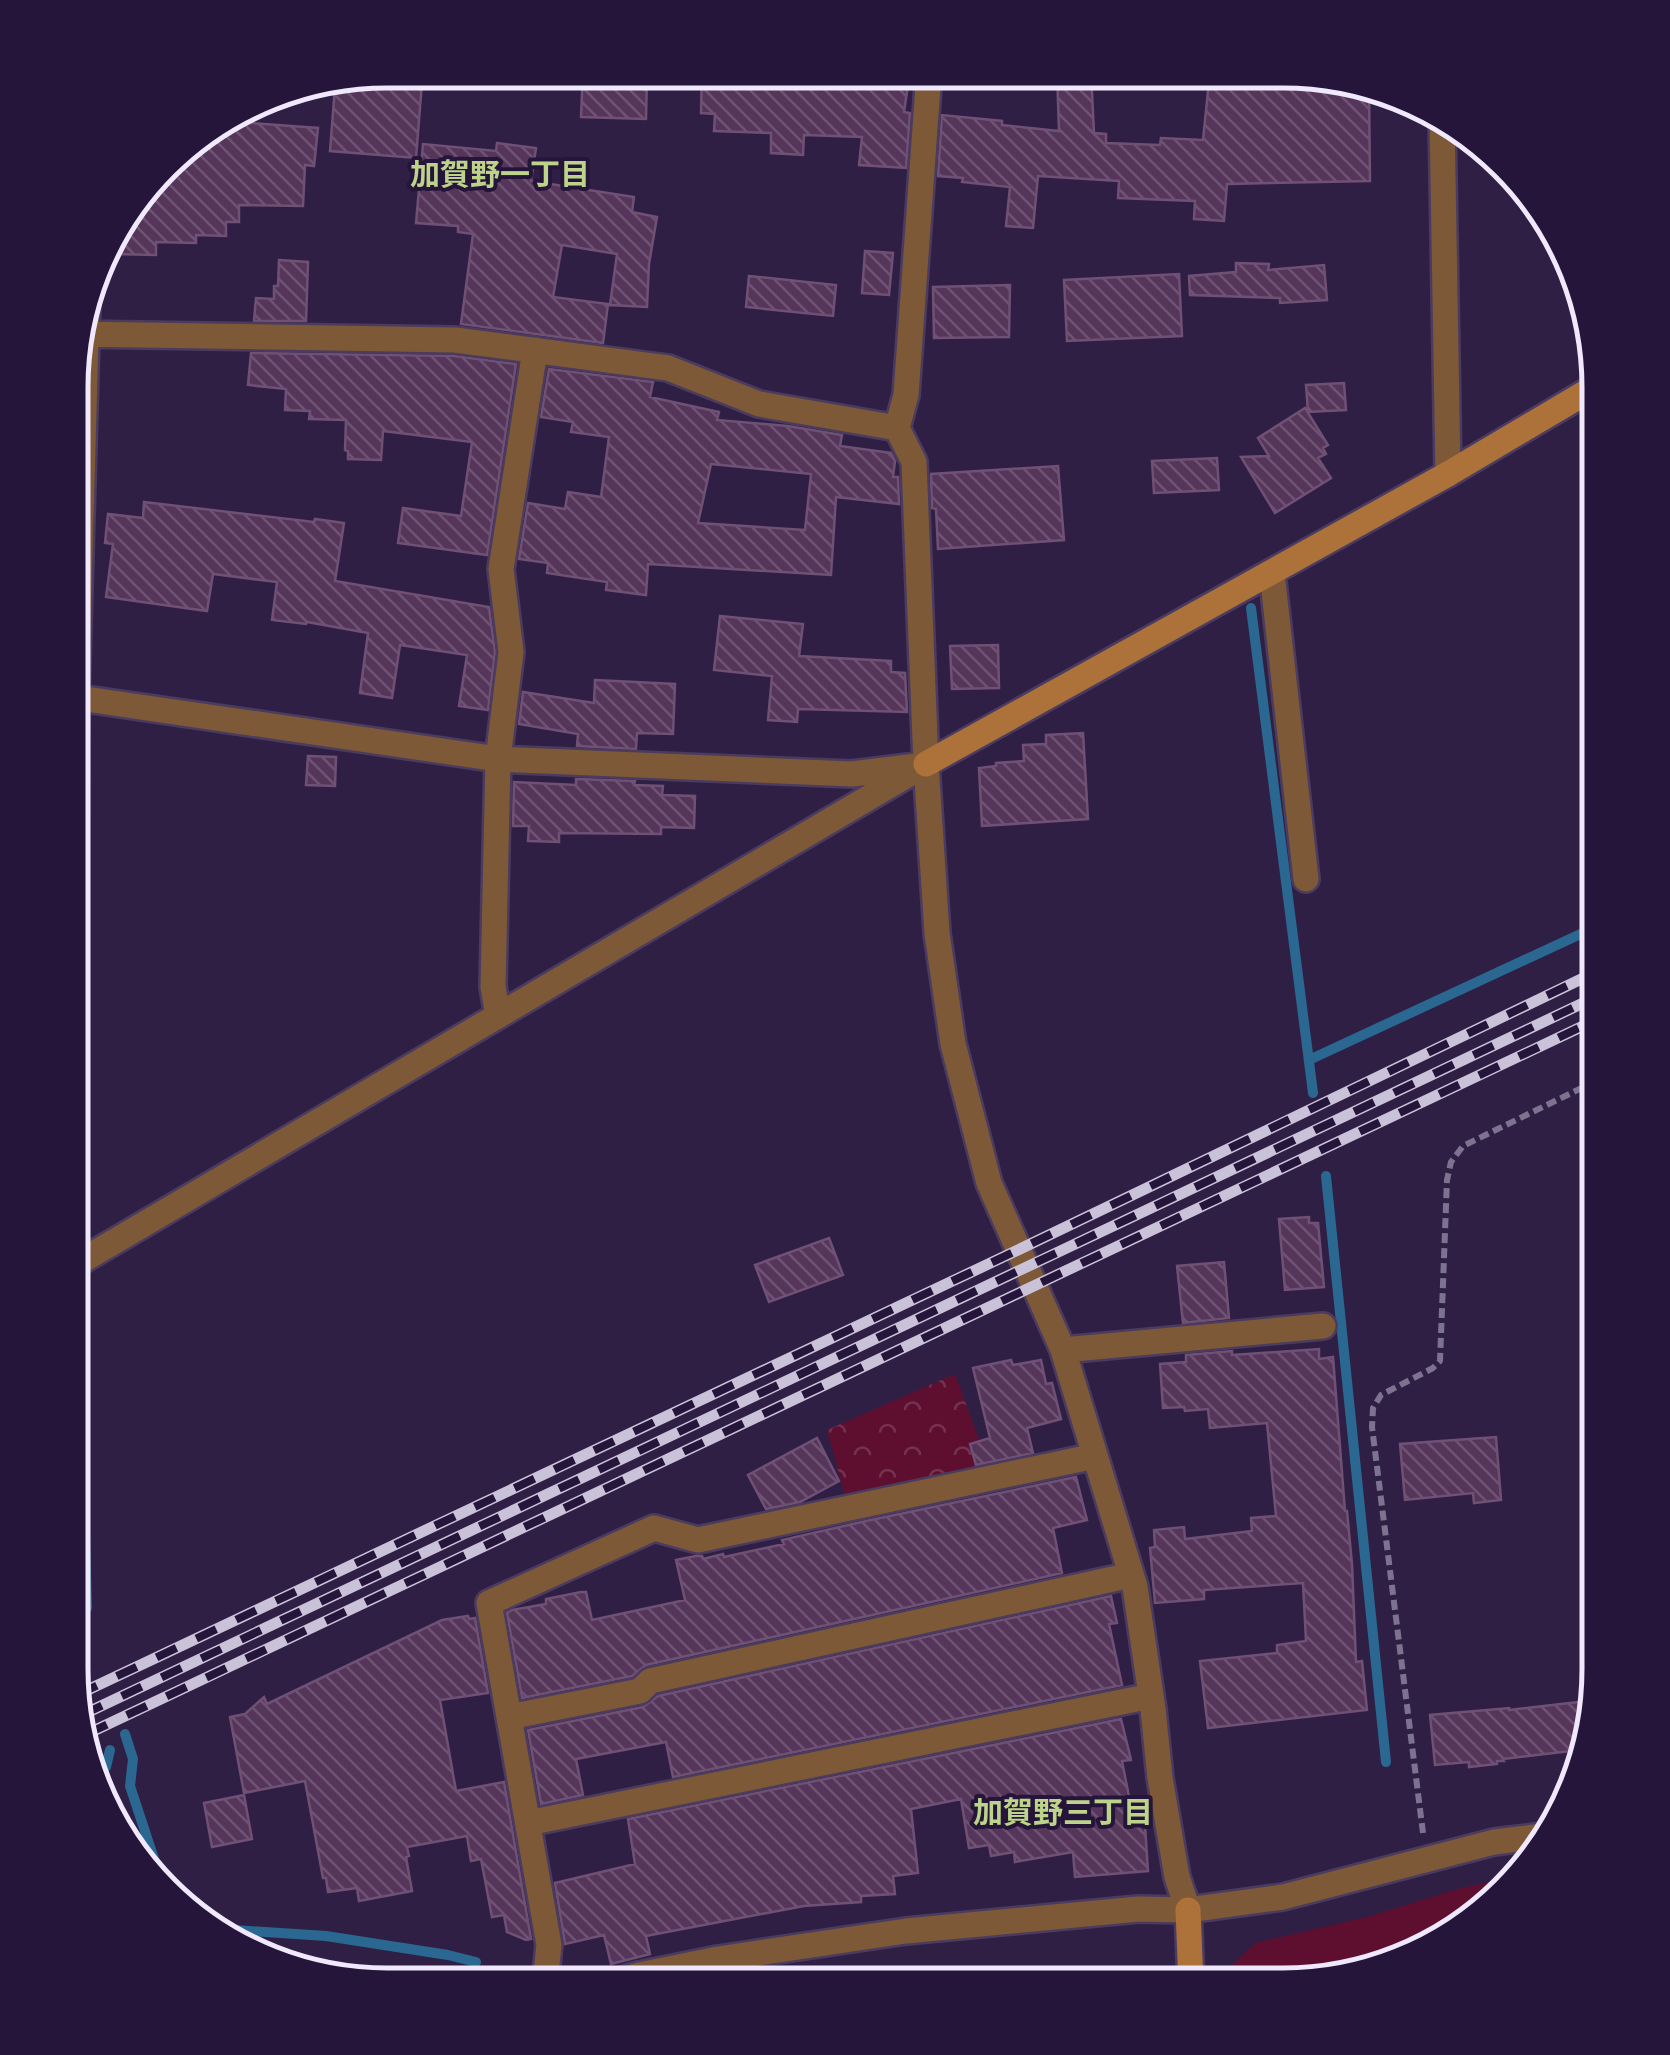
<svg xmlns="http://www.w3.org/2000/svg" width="1670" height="2055" font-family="Figtree,'Noto Sans JP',sans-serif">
<defs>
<pattern id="park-crowns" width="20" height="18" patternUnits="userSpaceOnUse" patternTransform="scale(2.5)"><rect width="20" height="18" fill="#5e0f2f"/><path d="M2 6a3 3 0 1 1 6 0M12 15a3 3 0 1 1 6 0" fill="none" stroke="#75324e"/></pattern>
<pattern id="building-back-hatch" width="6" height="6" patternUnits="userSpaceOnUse" patternTransform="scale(2.5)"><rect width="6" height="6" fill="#55365a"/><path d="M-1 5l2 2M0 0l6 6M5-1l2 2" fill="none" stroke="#6e5373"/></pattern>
</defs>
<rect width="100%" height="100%" fill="#2f1f45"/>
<path fill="#5e0f2f" d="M1511,1878l-70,65 -137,41h-71v-20l22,-21 112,-26 94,-29z"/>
<path fill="url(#park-crowns)" d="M955,1374l35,95 -144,30 -19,-69z"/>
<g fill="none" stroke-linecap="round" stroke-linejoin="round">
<path stroke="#2a6791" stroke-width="10" d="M1251,608l62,485
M1309,1060l291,-135
M1326,1176l60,586
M78,1294l9,314
M125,1734l8,25 -3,27 30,91
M97,1771l9,-4 4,-17
M182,1900l51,30 93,6 122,19 28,7"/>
</g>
<path fill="url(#building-back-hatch)" stroke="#705075" stroke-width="2.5" fill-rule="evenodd" d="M386,70h37l-7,88 -86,-7 5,-64 36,3 1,-18z
M583,71h58v6h6l-1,42 -65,-2z
M702,71l208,1 -6,40 6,1 -4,55 -47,-3 3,-28 -58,-2 -1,20 -32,-2v-20l-57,-2 1,-17 -14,-1z
M1057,72h34l3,61 12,1v9l54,2 1,-7 42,2 7,-68 117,1 42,16 1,92 -143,3 -3,37 -30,-2 1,-18 -77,-3 1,-17 -81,-5 -5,52 -27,-2 4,-39 -48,-5 1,-4 -25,-2 4,-61 60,6v4l57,6z
M226,121l92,7 -4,38 -9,-1 -2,41 -64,-1v17h-13v14l-30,-1v8l-40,-1v13l-43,-1 1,-28 64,-78z
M497,143l39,5 -5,33 103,16 -2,15 25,5 -8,47 -2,43 -37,-2 7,-51 -55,-9 -9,52 55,7 -5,39 -142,-19 12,-90 -15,-2v-6l-42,-3 7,-79 73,7z
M865,251l28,2 -4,42 -27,-2z
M279,260l29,2 -2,59h-52l2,-23 18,1v-13h4z
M1236,263l33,1 -1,6 56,-5 3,35 -47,3v-5l-90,-3 -1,-19 47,-4z
M1179,274l3,62 -115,5 -3,-61z
M749,276l87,9 -3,31 -87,-9z
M1010,285l-1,52 -75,1 -1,-51z
M251,353l203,3 62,8 -29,191 -89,-12 5,-35 58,8 11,-74 -89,-11 -2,29 -33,-1v-8l-3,-1 1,-30 -37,-1 1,-8 -25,-1 1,-21 -38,-4z
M549,369l104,13 -3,15 69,15 -2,8 71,6 54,9 -2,11 51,7 4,8 -2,16h5l1,27 -63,-7 -5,78 -183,-11 -2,31 -40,-5 1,-8 -60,-9 1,-10 -29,-4 9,-56 37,6 3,-17 33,5 8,-60 -38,-5 2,-10 -32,-5zM711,464l100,10 -6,56 -107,-7z
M1344,383l2,27 -38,2 -2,-27z
M1305,408l23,37 -5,3 3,6 -8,4 13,20 -56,35 -34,-56 28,-1 -11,-18z
M1217,458l2,32 -65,3 -2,-32z
M1058,466l6,74 -126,9 -2,-40 -4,-1 -1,-34z
M144,502l170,20 1,-3 29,4 -9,58 154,26 6,45 -7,58 -29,-4 8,-51 -67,-10 -8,53 -32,-5 8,-60 -61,-11 -1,2 -34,-4 5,-38 -64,-8 -6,37 -101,-14 7,-53 -8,-1 3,-29 35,4z
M720,616l83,8 -4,32 92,5v11l14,1 2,39 -109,-3 -1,13 -29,-2 4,-44 -58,-6z
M998,645l1,43 -47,1 -2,-43z
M595,680l80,4 -2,50 -36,-1 -1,16 -59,-3 1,-12 -59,-10 4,-32 71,11z
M1083,733l5,86 -106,7 -3,-58 17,-2v-3l28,-2 -1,-16 23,-1v-9z
M308,756l28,1 -1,29 -29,-1z
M576,779l59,2 -1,4 29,1 -1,9 33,1 -1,32 -33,-1v7l-102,-1v9l-31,-1 1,-15h-16l1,-44 62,3z
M1309,1217v6h9l6,64 -39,3 -6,-71z
M829,1238l14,37 -74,27 -14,-37z
M1224,1262l5,56 -46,5 -6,-57z
M1319,1349v10l14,-2 12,154h2l5,53 4,98 6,-1 5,49 -159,18 -8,-67 77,-8v-8l29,-4 -3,-58 -99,7v9l-49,4 -5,-55 5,-1 -1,-17 30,-3 1,12 67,-8 -1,-13 25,-2 -9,-93 -57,5 -2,-19 -23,2 -1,-4 -21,1 -3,-44 26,-2v-7l46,-4v4z
M1011,1360l2,5 28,-5 5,24 6,-1 9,36 -34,9 6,25 -57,12 -6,-21 20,-6 -17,-70z
M1496,1437l5,63 -27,3 -1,-10 -68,7 -5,-56z
M817,1438l22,43 -39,21 -34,7 -18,-34z
M1076,1477l11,43 -34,8 9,45 -416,92 -14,11 -110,22 -15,-85 5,-3 34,-6v-5l35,-7h5l6,28 93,-20 -9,-40 20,-4h6l1,3 20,-5 1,3 60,-13 -2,-4 84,-19z
M1111,1596l6,27 -8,1 13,61 -449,92 -7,-35 -90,17 7,36 -42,9 -13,-74 115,-23 15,-11z
M468,1616l1,3 6,-1 13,75 -48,7 16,91 48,-9 27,157 -5,1 -19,-8 -3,-17 -12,2 -11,-58 -10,2 -4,-25 -60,11 2,9 -3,1 6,34 -53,10 -2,-13 -29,4 -2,-14h-3l-18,-97 -61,12 -14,-76 15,-3 19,-17 3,7 175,-84z
M1596,1700l-17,50 -76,9 1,2h-7v3l-28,3v-5l-34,3 -5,-50 79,-7v2z
M1121,1719l10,41 -9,1 10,51 12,-1 4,60 -73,6 -2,-25 -58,10 -1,-10 -23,4 -2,-11 -20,3 -8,-49 -50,10 7,64 -25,3 2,18 -34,2v6l-57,4 -158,30 4,18 -39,10 -7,-29 -39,9 -10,-61 80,-19 -7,-45z
M244,1795l8,44 -40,8 -8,-44z"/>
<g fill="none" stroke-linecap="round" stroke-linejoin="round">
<defs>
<path id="street" d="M929,72l-23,323 -9,33 17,34 12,302 11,169 16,111 36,139 74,167 72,237 18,122 7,69 17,99 11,33
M1442,117l6,357
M76,334l379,6 213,28 91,36 138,24
M1272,573l34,306
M72,697l426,62 354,15 65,-8
M498,1016l-5,-29 5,-228 13,-107 -10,-83 34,-219
M78,1263l-6,-40 4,-526 11,-395
M71,1267l855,-503
M1063,1350l260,-24
M509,1717l131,-26 10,-10 481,-106
M528,1823l623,-127
M545,1984l4,-39 -60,-342 165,-75 44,12 397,-84
M608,1984l31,-9 79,-16 188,-28 232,-22 50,1 95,-13 211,-55 56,-7"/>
<path id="secondary" d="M926,764l522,-290 152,-90
M1188,1910l3,74"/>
</defs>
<use href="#street" stroke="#4a3b5f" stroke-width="30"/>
<use href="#secondary" stroke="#4a3b5f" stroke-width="30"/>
<path stroke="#7e7291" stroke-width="6" stroke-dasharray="10 5" stroke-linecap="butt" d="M1423,1833l-51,-406 1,-19 8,-13 52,-27 7,-7 7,-181 4,-18 12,-16 137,-67"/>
<use href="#street" stroke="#7e5937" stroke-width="25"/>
<use href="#secondary" stroke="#ad723a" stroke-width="25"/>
<defs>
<path id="rail" d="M77,1695l941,-445 582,-280
M82,1715l1518,-720
M87,1734l1513,-716"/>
</defs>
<use href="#rail" stroke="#cac2d9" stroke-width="11"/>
<use href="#rail" stroke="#26153a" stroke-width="8" stroke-dasharray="22" stroke-linecap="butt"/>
</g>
<g text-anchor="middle" stroke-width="8" stroke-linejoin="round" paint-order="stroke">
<g font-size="30" font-weight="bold" fill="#bdd389" stroke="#26153a">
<text x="500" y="185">加賀野一丁目</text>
<text x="1063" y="1823">加賀野三丁目</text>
</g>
</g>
<path d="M0 0H1670V2055H0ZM387 88H1283A299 299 0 0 1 1582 387V1669A299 299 0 0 1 1283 1968H387A299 299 0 0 1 88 1669V387A299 299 0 0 1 387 88Z" fill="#26153a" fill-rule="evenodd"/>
<path fill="none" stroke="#f0e9fd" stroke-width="5" d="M387 88H1283A299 299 0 0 1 1582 387V1669A299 299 0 0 1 1283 1968H387A299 299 0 0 1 88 1669V387A299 299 0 0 1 387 88Z"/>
</svg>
